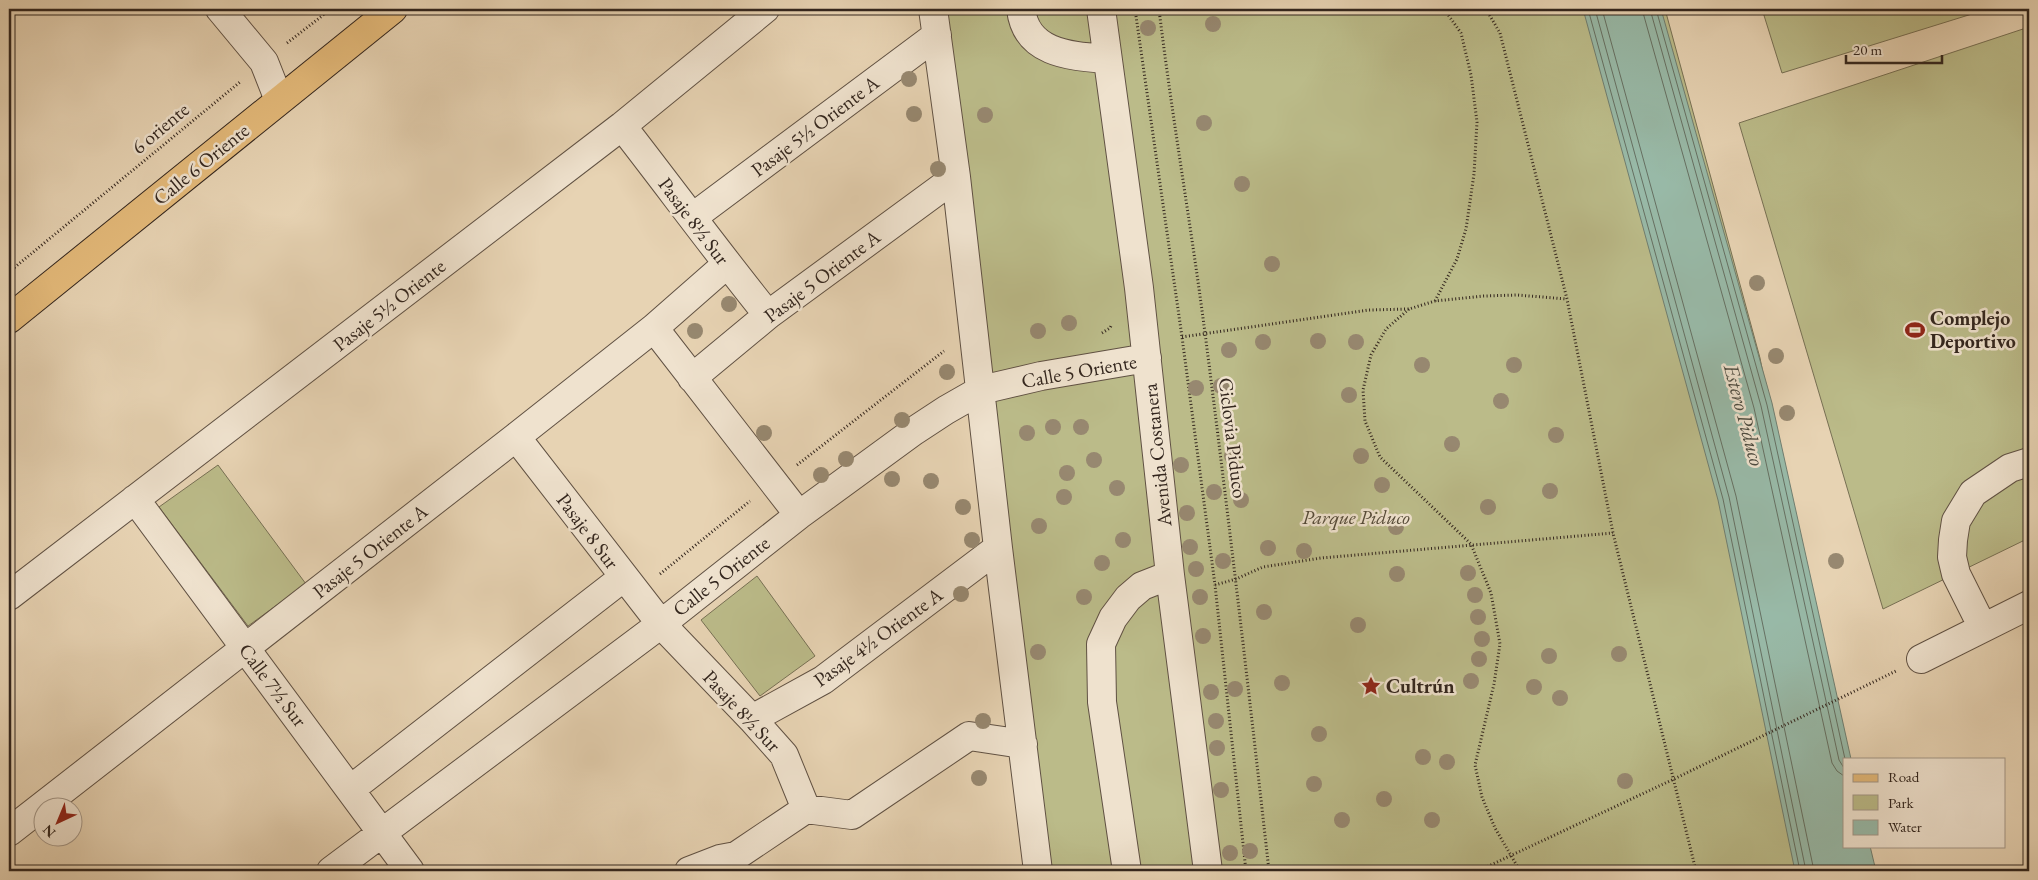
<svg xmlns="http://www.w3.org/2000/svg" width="2038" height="880" font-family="'EB Garamond',serif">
<rect width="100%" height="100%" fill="#e7d3b3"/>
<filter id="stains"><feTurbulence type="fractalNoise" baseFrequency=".004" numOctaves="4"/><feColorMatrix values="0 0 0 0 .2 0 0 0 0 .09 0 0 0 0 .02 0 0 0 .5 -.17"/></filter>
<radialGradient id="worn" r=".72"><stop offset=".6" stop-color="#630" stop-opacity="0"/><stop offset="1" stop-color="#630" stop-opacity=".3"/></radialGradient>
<path fill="#bbbb89" stroke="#777054" d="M936,9h729l95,349 84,430v58l21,25h-820z
M1762,9h226l-206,64z
M2029,27v511l-146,71 -144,-486z
M218,465l88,119 -58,42 -89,-119z
M757,576l58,80 -55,40 -59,-76z"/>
<path fill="#98b9a7" stroke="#707e70" d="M1583,9h78l111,394 79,356h-7v87h26l6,25h-81l-77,-371z"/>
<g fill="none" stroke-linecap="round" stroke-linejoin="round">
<path stroke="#667062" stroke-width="1" d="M1588,9l135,490 77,372
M1595,9l134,488 77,374
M1602,9l134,487 78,375
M1642,9l112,399 78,355 5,8 7,5
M1650,9l111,397 78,354 5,8
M1656,9l111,396 78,354"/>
<defs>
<path id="minor" d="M220,9l44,53 15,38
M933,9l23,168 42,371 40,323
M1021,9c5,45 50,47 86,50
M1101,9l38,279 31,287 38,296
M622,126c49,63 96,127 146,189
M693,217l244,-182
M654,328l145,187
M692,378l76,-63 188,-138
M516,437l145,187 91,95 32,36 22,54
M135,499l275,372
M9,596l613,-470 143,-117
M1983,628l-27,-54 -4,-17 1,-17 3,-19 17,-28 37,-25 19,-6
M1921,659l108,-54
M752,719l71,-39 175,-132
M351,789l273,-212
M9,832l507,-395 138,-109 73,-64
M331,871l330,-247 138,-109 115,-84 32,-21 35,-20 60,-14 106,-18
M689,871l31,-12 16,-3 70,-47 46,6 117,-79 54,8
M1127,871l-25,-169 -1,-58 12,-26 15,-20 14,-12 28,-11"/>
<path id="major" d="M9,319l384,-310"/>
</defs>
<use href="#minor" stroke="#605143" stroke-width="30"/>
<use href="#major" stroke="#33261e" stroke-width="30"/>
<path stroke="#33261e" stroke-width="3" stroke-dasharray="1 2.5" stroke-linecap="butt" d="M1135,9l47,328 33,248 31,286
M1159,9c13,108 32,216 46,324 23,179 44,359 64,538
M1486,9l14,24 67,266 46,234 83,338
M287,43l44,-34
M9,272l231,-190
M1435,301l22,-42 9,-30 8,-55 3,-52 -6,-47 -10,-42 -17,-24
M1409,309l-23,20 -15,26 -8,35 2,31 15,36 91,87 20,49 9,51 -6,40 -19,81 7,32 13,31 25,43
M1102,333l8,-5 2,-4
M1182,337l187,-27 40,-1 26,-8 49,-5 33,-1 50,4
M797,465l147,-114
M660,574l90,-73
M1215,585l21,-6 27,-12 58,-9 292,-25
M1478,871l196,-92 222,-108"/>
<use href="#minor" stroke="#efe2ce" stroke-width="28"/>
<use href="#major" stroke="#e4ba7a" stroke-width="28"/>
</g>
<g fill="#978870">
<circle cx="1213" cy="24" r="8"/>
<circle cx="1148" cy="28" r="8"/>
<circle cx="909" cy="79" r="8"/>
<circle cx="914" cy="114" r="8"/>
<circle cx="985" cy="115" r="8"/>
<circle cx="1204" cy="123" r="8"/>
<circle cx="938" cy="169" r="8"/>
<circle cx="1242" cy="184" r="8"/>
<circle cx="1272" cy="264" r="8"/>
<circle cx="1757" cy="283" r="8"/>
<circle cx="729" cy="304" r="8"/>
<circle cx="1069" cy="323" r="8"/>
<circle cx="695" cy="331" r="8"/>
<circle cx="1038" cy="331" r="8"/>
<circle cx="1318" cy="341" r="8"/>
<circle cx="1263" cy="342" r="8"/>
<circle cx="1356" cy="342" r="8"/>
<circle cx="1229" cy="350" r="8"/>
<circle cx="1776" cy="356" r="8"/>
<circle cx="1422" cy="365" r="8"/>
<circle cx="1514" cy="365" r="8"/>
<circle cx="947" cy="372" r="8"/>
<circle cx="1221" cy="386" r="8"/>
<circle cx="1196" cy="388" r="8"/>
<circle cx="1349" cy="395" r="8"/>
<circle cx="1501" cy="401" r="8"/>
<circle cx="1787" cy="413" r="8"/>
<circle cx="902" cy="420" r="8"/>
<circle cx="1053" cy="427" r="8"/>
<circle cx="1081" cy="427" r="8"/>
<circle cx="764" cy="433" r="8"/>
<circle cx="1027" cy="433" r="8"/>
<circle cx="1556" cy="435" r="8"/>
<circle cx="1452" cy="444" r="8"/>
<circle cx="1232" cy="456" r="8"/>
<circle cx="1361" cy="456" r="8"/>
<circle cx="846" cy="459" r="8"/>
<circle cx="1094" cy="460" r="8"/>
<circle cx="1181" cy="465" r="8"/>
<circle cx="1067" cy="473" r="8"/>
<circle cx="821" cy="475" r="8"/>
<circle cx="892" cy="479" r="8"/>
<circle cx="931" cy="481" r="8"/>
<circle cx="1382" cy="485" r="8"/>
<circle cx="1117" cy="488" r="8"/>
<circle cx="1550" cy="491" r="8"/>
<circle cx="1214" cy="492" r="8"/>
<circle cx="1064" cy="497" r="8"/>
<circle cx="1241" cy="500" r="8"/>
<circle cx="963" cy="507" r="8"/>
<circle cx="1488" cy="507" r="8"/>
<circle cx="1187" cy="513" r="8"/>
<circle cx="1039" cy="526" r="8"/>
<circle cx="1396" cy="527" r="8"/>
<circle cx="972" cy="540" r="8"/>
<circle cx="1123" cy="540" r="8"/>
<circle cx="1190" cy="547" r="8"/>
<circle cx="1268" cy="548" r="8"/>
<circle cx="1304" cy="551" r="8"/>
<circle cx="1223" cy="561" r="8"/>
<circle cx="1836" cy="561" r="8"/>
<circle cx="1102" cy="563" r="8"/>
<circle cx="1196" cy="569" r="8"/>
<circle cx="1468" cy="573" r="8"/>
<circle cx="1397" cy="574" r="8"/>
<circle cx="961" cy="594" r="8"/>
<circle cx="1475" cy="595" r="8"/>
<circle cx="1084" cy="597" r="8"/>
<circle cx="1200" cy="597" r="8"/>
<circle cx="1264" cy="612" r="8"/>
<circle cx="1478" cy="617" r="8"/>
<circle cx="1358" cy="625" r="8"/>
<circle cx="1203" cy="636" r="8"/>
<circle cx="1482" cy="639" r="8"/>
<circle cx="1038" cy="652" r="8"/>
<circle cx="1619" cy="654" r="8"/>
<circle cx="1549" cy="656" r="8"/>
<circle cx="1479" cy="659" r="8"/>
<circle cx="1471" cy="681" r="8"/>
<circle cx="1282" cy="683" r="8"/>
<circle cx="1534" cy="687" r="8"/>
<circle cx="1235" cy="689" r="8"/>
<circle cx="1211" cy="692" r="8"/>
<circle cx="1560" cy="698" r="8"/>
<circle cx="983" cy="721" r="8"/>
<circle cx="1216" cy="721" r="8"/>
<circle cx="1319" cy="734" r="8"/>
<circle cx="1217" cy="748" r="8"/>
<circle cx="1423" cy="757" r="8"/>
<circle cx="1447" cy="762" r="8"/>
<circle cx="979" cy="778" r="8"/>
<circle cx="1625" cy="781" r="8"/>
<circle cx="1314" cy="784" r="8"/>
<circle cx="1221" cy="790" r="8"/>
<circle cx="1384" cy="799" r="8"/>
<circle cx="1342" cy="820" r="8"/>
<circle cx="1432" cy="820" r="8"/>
<circle cx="1250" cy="851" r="8"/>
<circle cx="1230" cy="853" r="8"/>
</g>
<defs>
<symbol id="stadium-bare" viewBox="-9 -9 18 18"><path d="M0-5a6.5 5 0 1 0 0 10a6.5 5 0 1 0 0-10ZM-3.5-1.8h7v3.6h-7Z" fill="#8f2418" stroke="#efe2ce" stroke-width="2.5" paint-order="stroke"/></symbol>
<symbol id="sight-bare" viewBox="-9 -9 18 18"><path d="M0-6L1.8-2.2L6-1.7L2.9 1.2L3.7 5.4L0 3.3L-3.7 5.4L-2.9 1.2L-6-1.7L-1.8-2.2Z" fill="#8f2418" stroke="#efe2ce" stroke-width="2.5" paint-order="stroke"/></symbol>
</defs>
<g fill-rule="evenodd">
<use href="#stadium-bare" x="1901" y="316" width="28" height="28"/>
<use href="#sight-bare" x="1357" y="672" width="28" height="28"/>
</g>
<g text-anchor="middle" stroke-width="5" stroke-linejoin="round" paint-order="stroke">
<g font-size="20" fill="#33261e" stroke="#efe2ce">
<text transform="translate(815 126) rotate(-37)" y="7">Pasaje 5½ Oriente A</text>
<text transform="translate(160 128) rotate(-40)" y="7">6 oriente</text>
<text transform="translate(201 164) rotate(-39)" y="7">Calle 6 Oriente</text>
<text transform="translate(694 221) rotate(53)" y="7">Pasaje 8½ Sur</text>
<text transform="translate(822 276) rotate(-37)" y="7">Pasaje 5 Oriente A</text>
<text transform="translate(389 305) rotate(-38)" y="7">Pasaje 5½ Oriente</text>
<text transform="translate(1079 371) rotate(-10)" y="7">Calle 5 Oriente</text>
<text transform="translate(1233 438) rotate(83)" y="7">Ciclovia Piduco</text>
<text transform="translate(1157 455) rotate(-96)" y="7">Avenida Costanera</text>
<text transform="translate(588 531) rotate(53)" y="7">Pasaje 8 Sur</text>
<text transform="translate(370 551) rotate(-38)" y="7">Pasaje 5 Oriente A</text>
<text transform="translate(721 576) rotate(-38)" y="7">Calle 5 Oriente</text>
<text transform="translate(878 637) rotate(-36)" y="7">Pasaje 4½ Oriente A</text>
<text transform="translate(273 685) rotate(53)" y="7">Calle 7½ Sur</text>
<text transform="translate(742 711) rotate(47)" y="7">Pasaje 8½ Sur</text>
</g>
<g font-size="20" font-weight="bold" fill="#33261e" stroke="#efe2ce" text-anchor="start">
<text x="1930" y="325">Complejo<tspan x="1930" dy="23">Deportivo</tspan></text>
<text x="1386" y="693">Cultrún</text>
</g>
<g font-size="20" font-style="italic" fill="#554b39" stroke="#efe2ce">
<text x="1356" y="524">Parque Piduco</text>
</g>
<g font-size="21" font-style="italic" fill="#4c4b40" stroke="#efe2ce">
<text transform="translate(1744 415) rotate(75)" y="7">Estero Piduco</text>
</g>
</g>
<rect width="2038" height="880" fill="none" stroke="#e7d3b3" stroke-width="30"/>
<rect x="10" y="10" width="2018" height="860" fill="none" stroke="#33261e" stroke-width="2.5"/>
<rect x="15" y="15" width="2008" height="850" fill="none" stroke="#33261e"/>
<rect x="1843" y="758" width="162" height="90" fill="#efe2ce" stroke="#a49788"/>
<rect x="1853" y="774" width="25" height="8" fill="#e4ba7a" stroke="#a49788"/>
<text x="1888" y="782" font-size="15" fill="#33261e">Road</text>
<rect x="1853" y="795" width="25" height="15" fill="#bbbb89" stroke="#a49788"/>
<text x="1888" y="808" font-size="15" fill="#33261e">Park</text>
<rect x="1853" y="820" width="25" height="15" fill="#98b9a7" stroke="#a49788"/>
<text x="1888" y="832" font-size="15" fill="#33261e">Water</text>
<g transform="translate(58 822) rotate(224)"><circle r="24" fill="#efe2ce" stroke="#a49788"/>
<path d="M0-4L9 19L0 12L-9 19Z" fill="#8f2418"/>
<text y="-8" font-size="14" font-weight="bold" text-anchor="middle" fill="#33261e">N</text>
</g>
<path d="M1846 55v8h96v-8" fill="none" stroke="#33261e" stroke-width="2.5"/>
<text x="1853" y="55" font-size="15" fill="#33261e" stroke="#efe2ce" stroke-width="4" paint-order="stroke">20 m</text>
<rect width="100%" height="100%" filter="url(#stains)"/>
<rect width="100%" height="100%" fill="url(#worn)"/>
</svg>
